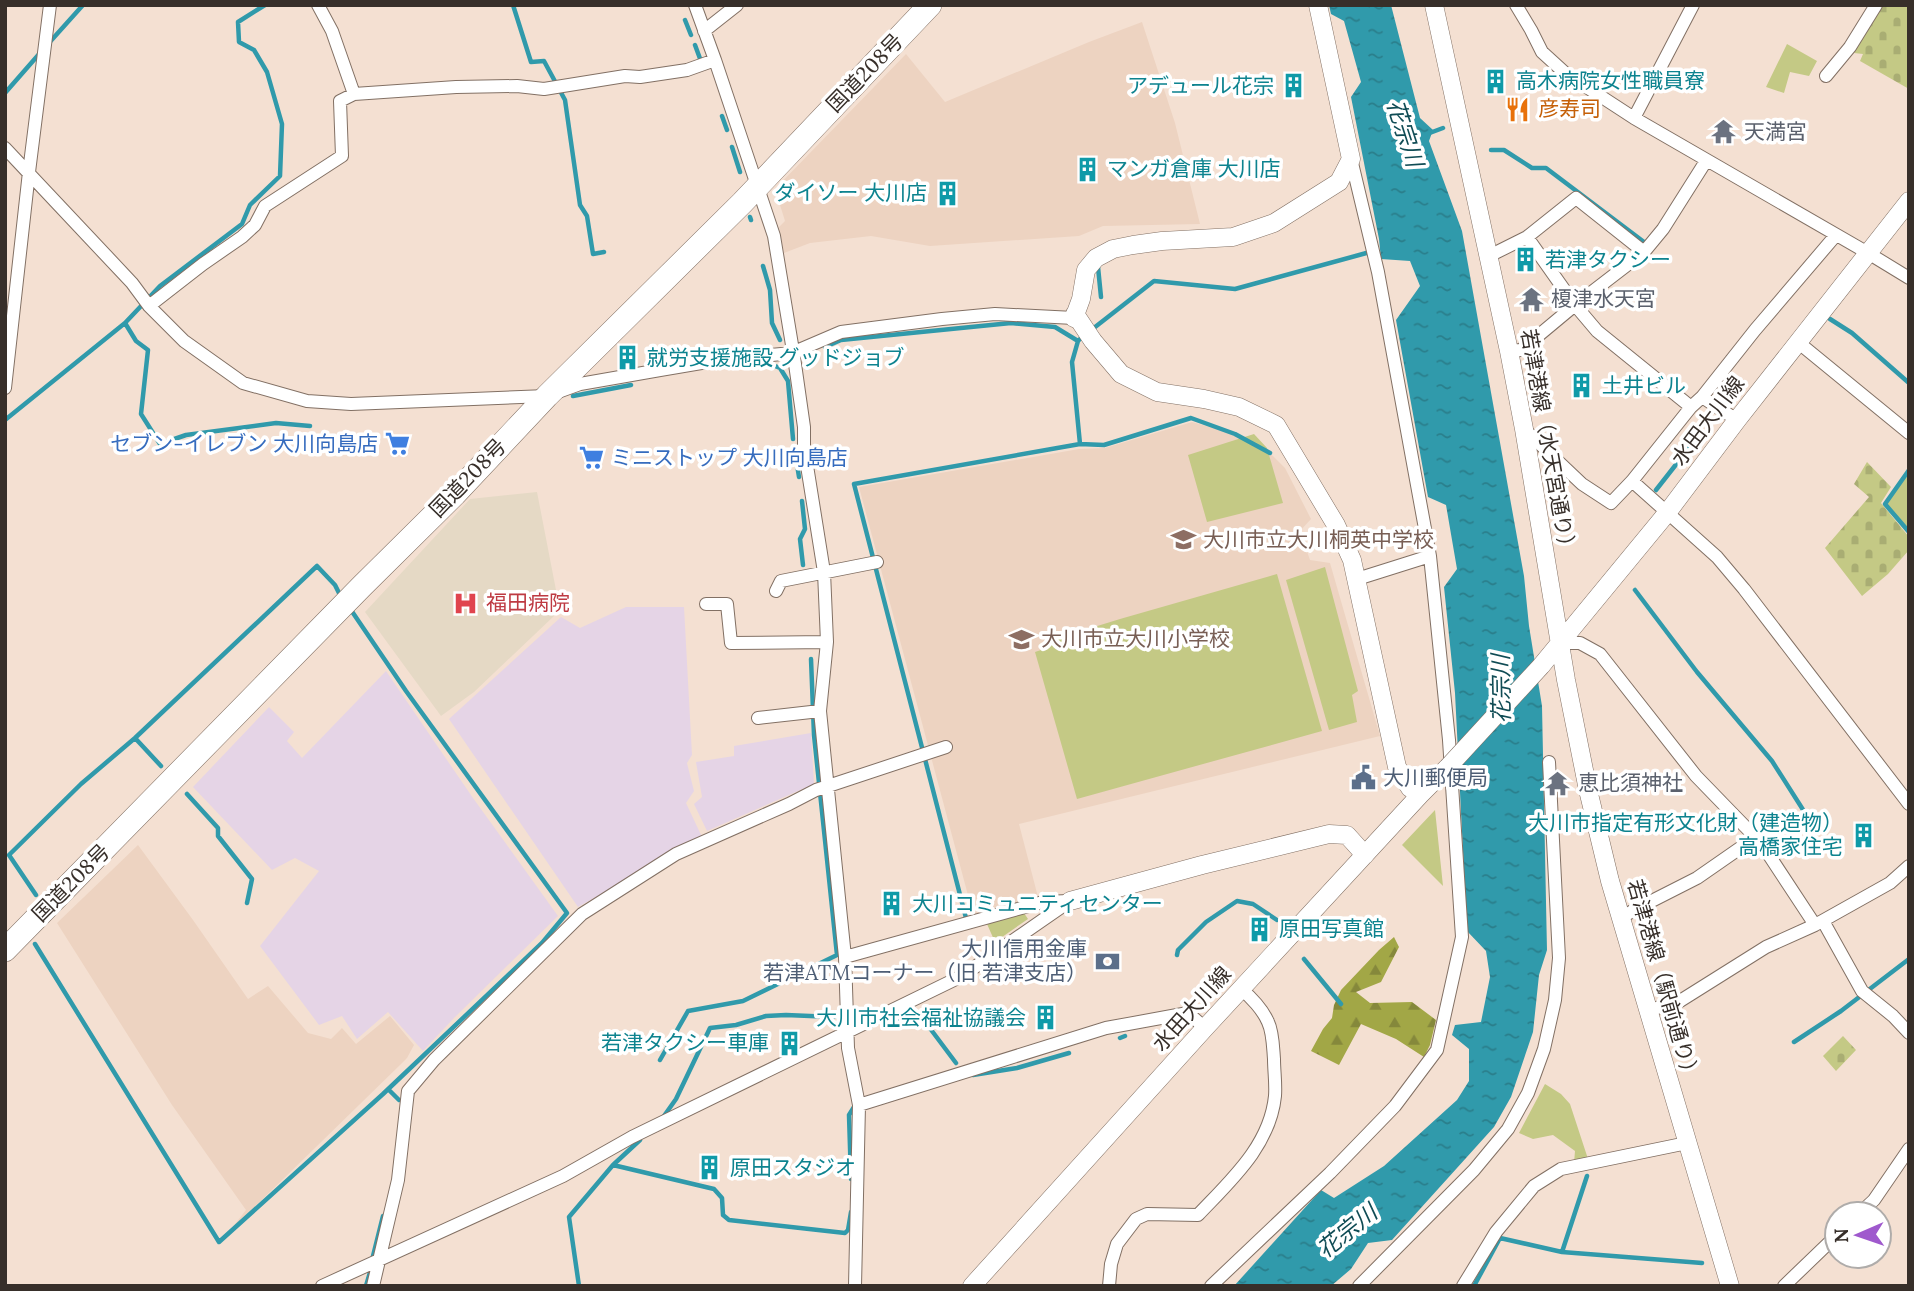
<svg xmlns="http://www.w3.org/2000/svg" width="1914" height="1291" font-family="Lora,'Noto Sans JP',serif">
<defs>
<pattern id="forest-firs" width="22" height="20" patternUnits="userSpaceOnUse" patternTransform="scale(1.75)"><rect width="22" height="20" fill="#a2a746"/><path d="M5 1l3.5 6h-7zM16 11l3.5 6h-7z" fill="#85883b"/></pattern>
<pattern id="cemetery-stones" width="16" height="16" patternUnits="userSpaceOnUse" patternTransform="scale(1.75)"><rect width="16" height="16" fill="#c4c985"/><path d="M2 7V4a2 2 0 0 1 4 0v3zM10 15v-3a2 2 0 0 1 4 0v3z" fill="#a9ad73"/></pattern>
<pattern id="water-ripples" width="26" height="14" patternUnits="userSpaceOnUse" patternTransform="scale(1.75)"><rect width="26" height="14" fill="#309aab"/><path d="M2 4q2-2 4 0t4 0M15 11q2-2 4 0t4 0" fill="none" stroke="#2a7e8b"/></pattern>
</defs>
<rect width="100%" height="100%" fill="#f4e0d2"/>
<path fill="#edd3c1" d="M1142,22l33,101 25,101 -97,2 -24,10 -149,10 -59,-10 -61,7 -26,10 -5,-26 6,-6 -10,-32 131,-135 39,48 144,-60z
M1192,422l43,12 35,19 15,15 26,51 -11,12 10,29 20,3 50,173 -361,88 19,73 -22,8 -43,9 -114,-427 220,-38 26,-1z
M138,845l55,75 55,79 20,-13 40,47 23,6 11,-11 14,16 34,-28 24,29 -7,13 -7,7 -172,168 18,-23 -74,-105 -115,-182z"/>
<path fill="#e5d4e6" d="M626,607h58l8,148 -5,8 7,28 -8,12 16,34 -124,70 -129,-188 112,-102 19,11z
M386,671l87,127 85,118 -104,102 -31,33 -35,-39 -31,27 -15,-23 -23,9 -59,-79 59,-75 -24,-13 -23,12 -79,-83 76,-80 25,25 -7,9 15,17z
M811,733l3,51 -107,47 -13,-27 8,-7 -6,-35 38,-6v-10z"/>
<path fill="#e5d9c5" d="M537,492l19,98 9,8 -12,9 1,9 -80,76 -33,24 -76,-104 105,-113z"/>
<path fill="#c4c985" d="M1787,44l30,17 -8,15 -19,-4 -6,21 -18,-6z
M1254,434l13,14 16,55 -76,19 -19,-67z
M1909,470v62l-24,-28z
M1325,567l33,124 -6,4 5,27 -28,8 -43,-150z
M1277,574l45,157 -245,68 -42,-147 6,-2 -2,-6 81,-25z
M1435,810l8,76 -41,-41z
M1024,913l4,6 -33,23 -8,-18z
M1545,1084l16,10 9,10 19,58 -15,1 1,-12 -22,-16 -20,4 -14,-6z"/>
<path fill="url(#forest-firs)" d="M1394,937l5,10 -18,35 -25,10 14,11 42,-1 24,18 -6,25 -6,12 -28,-18 -35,-15 -22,41 -28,-14 12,-22 9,-11 2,-13 7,-15 38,-40z"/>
<path fill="url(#cemetery-stones)" d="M1881,5h28v84l-49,-28 3,-7 -9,-1z
M1867,462l24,25 -10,16 28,34v13l-21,24 -26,22 -37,-48 44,-51 -15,-13z
M1843,1036l13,14 -20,21 -13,-15z"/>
<path fill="url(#water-ripples)" d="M1329,5h62l29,113 13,12 -4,11 33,90 62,345 5,50 13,80 5,244 -8,25 -6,57 -22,65 -17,30 -102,113 -24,3 -17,26 -20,17h-97l87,-96 13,8 50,-32 73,-66 12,-19v-32l-17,-14 3,-10 26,-3 9,-45 -4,-26 -19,-20 -12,-238 -11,-106 13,-18 -11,-64 -18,-8 -32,-177 24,-34 -10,-25 -29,-2 -2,-20 -28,-142 10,-15 -17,-61 -13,-7z"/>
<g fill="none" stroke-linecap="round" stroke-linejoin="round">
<path stroke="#309aab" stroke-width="4.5" d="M513,5l18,57 13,-1 21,39 15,105 7,11 6,38 11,-2
M685,20l6,15
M48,44l35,-39
M695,45l7,19
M5,93l35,-40
M722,116l5,14
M1427,134l16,-6
M732,147l8,25
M1491,150h13l28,18h14l98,74
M750,217l1,3
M763,266l7,24 2,33 8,17
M1098,267l3,30
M1830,319l22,14 57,50
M125,323l35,-37 82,-62 8,-19 30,-29 2,-52 -15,-52 -13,-22 -15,-8 -1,-20 27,-17
M1090,331l64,-50 81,8 135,-37
M825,347l16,-7 170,-17 44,4 23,14
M770,364l10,4 8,13 5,58
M573,396l58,-11
M5,420l120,-97 11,18 12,9 -7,64 19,30 26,-9 90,-12 34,3
M1080,444l-8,-82 6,-21 5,-5
M795,452l4,25
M1909,470l-24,34 24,28
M1656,490l40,-51
M802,501l3,28 -5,10 3,26
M1635,590l62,82 75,89 35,55
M135,738l26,28
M187,794l31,34v8l34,43 -5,24
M36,895l-27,-40 72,-71 54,-46 182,-172 18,19 6,12
M966,918l-112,-434 226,-40 24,1 87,-27 44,16 35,19
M35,944l184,298 164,-148 159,-151 25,-30 -161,-222 -55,-81
M1177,955l1,-5 28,-28 31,-21 16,3 24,16
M1304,959l37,45
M899,1019l3,-2 24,6 30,40
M883,1026l4,-1
M1120,1038l5,-2
M1794,1042l47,-31 68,-52
M660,1060l28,-49 55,-10 94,-46 -23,-220 -3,-76
M973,1075l44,-7 52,-15
M390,1091l9,9
M664,1116l12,-17 34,-71 26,-3 30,-9 20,-1 48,2
M613,1165l101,24 8,9 1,17 6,5 116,13 3,-3 3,-18
M851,1179l-2,-64 5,-8
M1562,1252l25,-76
M373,1256l10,-40
M366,1286l5,-17
M579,1286l-10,-69 44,-52 27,-25
M1474,1286l26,-48 62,14 140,11"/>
<defs>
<path id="street" d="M318,5l14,26 22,63
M695,5l20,55 59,176 20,121 10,70v20l20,125 3,70 -7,69 25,246 3,91 11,57 -4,181
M1516,5l15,25 11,22 23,21 69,45 234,135 41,25
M704,31l33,-26
M1826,76l24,-29 26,-42
M1634,118l59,-113
M5,148l127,135 17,23 35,35 59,42 64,18 44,3 196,-8 33,-12 80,-14 59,-10 73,-7 49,-21 101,-13 53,-5 79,4
M1527,237l48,68 22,26 94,76
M1489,256l38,-19 49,-39 68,54
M149,306l54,-42 39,-27 13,-12 10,-19 77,-50 -2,-55 14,-7 102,-7 61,-1 27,3 81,-13 15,1 47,-7 28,-10
M1799,343l110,90
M1509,351l12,-1 54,-45 69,-53 19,-23 43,-68
M5,388l24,-216 21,-167
M1702,397l35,23
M1524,429l58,55 29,19 21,-22 59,-74 11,-10 53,-67 81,-95
M1632,481l85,76 27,32 165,215
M1357,579l73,-23
M776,591l5,-10 96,-19
M706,604h21l4,39 96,-1
M1560,643h20l20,11 96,122 65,67 54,82
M758,718l62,-7
M1621,918l13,-8 63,-32 59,-41
M1823,921l39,70 31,25 16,17
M845,957l198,-55 26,-1
M1647,1011l33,-10 86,-54 49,-22 75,-42 19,-17
M859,1105l247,-77 82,-15 17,15
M1859,1214l15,-14 35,-51
M322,1286l241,-110 69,-39 330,-161 108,-75
M373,1286l25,-106 10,-89 26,-31 148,-146 94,-60 113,-50 27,-14 130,-43
M1109,1286l2,-22 6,-20 19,-25 11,-5 51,1c32,-34 72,-69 77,-119 1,-12 -1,-25 -1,-37 -1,-12 -1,-27 -6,-37 -5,-12 -17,-25 -27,-33
M1211,1286l119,-113 65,-67 42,-56 25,-113 -13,-197 -19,-184 -52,-284 -27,-113
M1359,1286l115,-116 34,-41 20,-36 16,-44 11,-49 4,-42 -10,-196
M1463,1286l33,-54 38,-46 27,-17 126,-26
M1784,1286l53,-51"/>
<path id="secondary" d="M1434,5l75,346 15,78 42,251 22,110 22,91 120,405
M1075,314l18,27 28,33 36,18 47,7 35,8 37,18 60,100 16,35 45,207 13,21 10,7
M1074,318l7,-19 5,-29 10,-12 17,-9 20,-4 29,-4 71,-4 41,-14 65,-41 12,-23 -33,-154
M1541,666l126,-153 70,-93 172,-219
M1070,901l132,-36 127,-31 18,1 18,20
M972,1286l233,-258 215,-233 28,-28"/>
<path id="highway" d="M5,950l357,-364 93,-92 92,-98 195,-193 188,-198"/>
</defs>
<use href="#street" stroke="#827064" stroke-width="14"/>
<use href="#secondary" stroke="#827064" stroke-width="19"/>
<use href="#highway" stroke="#827064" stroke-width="24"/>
<use href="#street" stroke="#fff" stroke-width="12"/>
<use href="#secondary" stroke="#fff" stroke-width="18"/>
<use href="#highway" stroke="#fff" stroke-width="23"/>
<defs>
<path id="secondary-bridge" d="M1448,767l93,-101"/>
</defs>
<use href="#secondary-bridge" stroke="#827064" stroke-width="19" stroke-linecap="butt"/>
<use href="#secondary-bridge" stroke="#fff" stroke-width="18"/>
</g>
<defs>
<symbol id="building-bare" viewBox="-9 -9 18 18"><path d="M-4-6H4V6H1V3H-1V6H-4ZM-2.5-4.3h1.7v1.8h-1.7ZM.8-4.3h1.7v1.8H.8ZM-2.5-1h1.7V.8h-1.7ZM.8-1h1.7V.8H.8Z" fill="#0f9aa8" stroke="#fff" stroke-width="2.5" paint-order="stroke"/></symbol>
<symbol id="restaurant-bare" viewBox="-9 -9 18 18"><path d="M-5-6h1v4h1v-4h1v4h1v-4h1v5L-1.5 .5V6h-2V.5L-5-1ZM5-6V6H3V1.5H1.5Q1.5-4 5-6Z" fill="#e8710a" stroke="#fff" stroke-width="2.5" paint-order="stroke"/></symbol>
<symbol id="temple-bare" viewBox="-9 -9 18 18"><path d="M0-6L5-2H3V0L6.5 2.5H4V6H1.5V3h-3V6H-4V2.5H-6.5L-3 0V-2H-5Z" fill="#6b7280" stroke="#fff" stroke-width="2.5" paint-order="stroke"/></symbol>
<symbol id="supermarket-bare" viewBox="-9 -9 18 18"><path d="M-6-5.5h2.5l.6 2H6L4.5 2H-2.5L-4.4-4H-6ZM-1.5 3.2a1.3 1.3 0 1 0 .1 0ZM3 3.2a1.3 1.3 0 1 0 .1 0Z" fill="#3f7fe0" stroke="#fff" stroke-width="2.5" paint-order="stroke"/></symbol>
<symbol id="school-bare" viewBox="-9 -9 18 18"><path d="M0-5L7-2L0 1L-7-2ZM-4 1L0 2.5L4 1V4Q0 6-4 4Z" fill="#8d6e63" stroke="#fff" stroke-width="2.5" paint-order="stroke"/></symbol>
<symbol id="hospital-bare" viewBox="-9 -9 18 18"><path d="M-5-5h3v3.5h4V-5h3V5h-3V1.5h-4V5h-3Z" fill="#e0444e" stroke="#fff" stroke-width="2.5" paint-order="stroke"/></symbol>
<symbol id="civic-bare" viewBox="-9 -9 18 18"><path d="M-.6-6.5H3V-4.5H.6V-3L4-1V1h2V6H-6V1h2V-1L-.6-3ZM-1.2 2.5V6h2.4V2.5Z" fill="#5c6f8a" stroke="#fff" stroke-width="2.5" paint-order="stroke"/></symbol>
<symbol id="bank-bare" viewBox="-9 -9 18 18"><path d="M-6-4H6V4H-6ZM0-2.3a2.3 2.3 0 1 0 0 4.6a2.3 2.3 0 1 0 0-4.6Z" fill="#5c6f8a" stroke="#fff" stroke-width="2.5" paint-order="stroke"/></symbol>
</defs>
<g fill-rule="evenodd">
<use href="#building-bare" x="1478" y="64" width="35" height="35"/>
<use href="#building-bare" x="1276" y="68" width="35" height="35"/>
<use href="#restaurant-bare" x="1500" y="92" width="35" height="35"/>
<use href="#temple-bare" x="1706" y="114" width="35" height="35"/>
<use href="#building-bare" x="1070" y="152" width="35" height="35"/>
<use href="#building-bare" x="930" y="176" width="35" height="35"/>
<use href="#building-bare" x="1508" y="242" width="35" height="35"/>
<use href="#temple-bare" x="1514" y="282" width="35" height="35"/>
<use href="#building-bare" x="610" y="340" width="35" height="35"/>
<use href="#building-bare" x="1564" y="368" width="35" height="35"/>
<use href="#supermarket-bare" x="380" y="426" width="35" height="35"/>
<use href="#supermarket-bare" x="574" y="440" width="35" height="35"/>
<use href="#school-bare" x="1166" y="522" width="35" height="35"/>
<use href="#hospital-bare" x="448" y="586" width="35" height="35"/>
<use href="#school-bare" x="1004" y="622" width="35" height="35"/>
<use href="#civic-bare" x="1346" y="760" width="35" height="35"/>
<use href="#temple-bare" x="1540" y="766" width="35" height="35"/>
<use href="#building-bare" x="1846" y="818" width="35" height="35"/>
<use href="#building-bare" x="874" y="886" width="35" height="35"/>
<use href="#building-bare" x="1242" y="912" width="35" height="35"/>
<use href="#bank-bare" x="1090" y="944" width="35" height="35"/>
<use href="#building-bare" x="1028" y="1000" width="35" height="35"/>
<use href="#building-bare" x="772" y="1026" width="35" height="35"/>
<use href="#building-bare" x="692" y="1150" width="35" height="35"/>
</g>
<g text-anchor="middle" stroke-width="7" stroke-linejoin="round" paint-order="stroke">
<g font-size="21" fill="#372f2a" stroke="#fff">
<text transform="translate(865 73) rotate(-46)" y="7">国道208号</text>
<text transform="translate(1708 421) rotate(-53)" y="7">水田大川線</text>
<text transform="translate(1548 443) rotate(80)" y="7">若津港線（水天宮通り）</text>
<text transform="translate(468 478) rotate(-46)" y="7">国道208号</text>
<text transform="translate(71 883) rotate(-45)" y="7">国道208号</text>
<text transform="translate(1663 981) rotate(74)" y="7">若津港線（駅前通り）</text>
<text transform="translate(1192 1009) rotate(-48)" y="7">水田大川線</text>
</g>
<g font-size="21" fill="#0d838f" stroke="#fff" text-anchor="start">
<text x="1516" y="88">高木病院女性職員寮</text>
<text x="1274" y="93" text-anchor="end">アデュール花宗</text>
<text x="1107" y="176">マンガ倉庫 大川店</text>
<text x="927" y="200" text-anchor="end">ダイソー 大川店</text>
<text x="1545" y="267">若津タクシー</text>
<text x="647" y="365">就労支援施設 グッドジョブ</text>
<text x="1602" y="393">土井ビル</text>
<text x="1843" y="830" text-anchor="end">大川市指定有形文化財（建造物）<tspan x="1843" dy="24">高橋家住宅</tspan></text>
<text x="912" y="911">大川コミュニティセンター</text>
<text x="1279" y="936">原田写真館</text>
<text x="1026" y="1025" text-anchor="end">大川市社会福祉協議会</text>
<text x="769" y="1050" text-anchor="end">若津タクシー車庫</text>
<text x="730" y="1175">原田スタジオ</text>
</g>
<g font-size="21" fill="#c56008" stroke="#fff" text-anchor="start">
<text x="1538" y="116">彦寿司</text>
</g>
<g font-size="21" fill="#5b616d" stroke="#fff" text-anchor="start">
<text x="1744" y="139">天満宮</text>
<text x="1551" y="306">榎津水天宮</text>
<text x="1578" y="790">恵比須神社</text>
</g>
<g font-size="21" fill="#366cbe" stroke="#fff" text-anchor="end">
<text x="378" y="451">セブン-イレブン 大川向島店</text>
<text x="611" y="465" text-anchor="start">ミニストップ 大川向島店</text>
</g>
<g font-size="21" fill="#785e54" stroke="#fff" text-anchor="start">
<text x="1203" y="547">大川市立大川桐英中学校</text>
<text x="1041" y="646">大川市立大川小学校</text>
</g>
<g font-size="21" fill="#be3a42" stroke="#fff" text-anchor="start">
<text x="486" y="610">福田病院</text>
</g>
<g font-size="21" fill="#4e5e75" stroke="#fff" text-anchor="start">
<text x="1383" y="785">大川郵便局</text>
<text x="1087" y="956" text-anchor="end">大川信用金庫<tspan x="1087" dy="24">若津ATMコーナー（旧 若津支店）</tspan></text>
</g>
<g font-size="23" font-style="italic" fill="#104c55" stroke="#fff">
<text transform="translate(1405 133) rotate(72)" y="8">花宗川</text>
<text transform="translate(1501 689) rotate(-91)" y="8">花宗川</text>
<text transform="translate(1347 1231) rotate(-39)" y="8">花宗川</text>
</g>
</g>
<rect width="1914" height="1291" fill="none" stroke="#372f2a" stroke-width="14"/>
<g transform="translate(1858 1235) rotate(268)"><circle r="33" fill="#ffffff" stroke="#afacaa" stroke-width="2"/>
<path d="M0-5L12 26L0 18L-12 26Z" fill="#9f59cd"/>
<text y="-10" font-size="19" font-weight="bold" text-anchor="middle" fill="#372f2a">N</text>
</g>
</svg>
